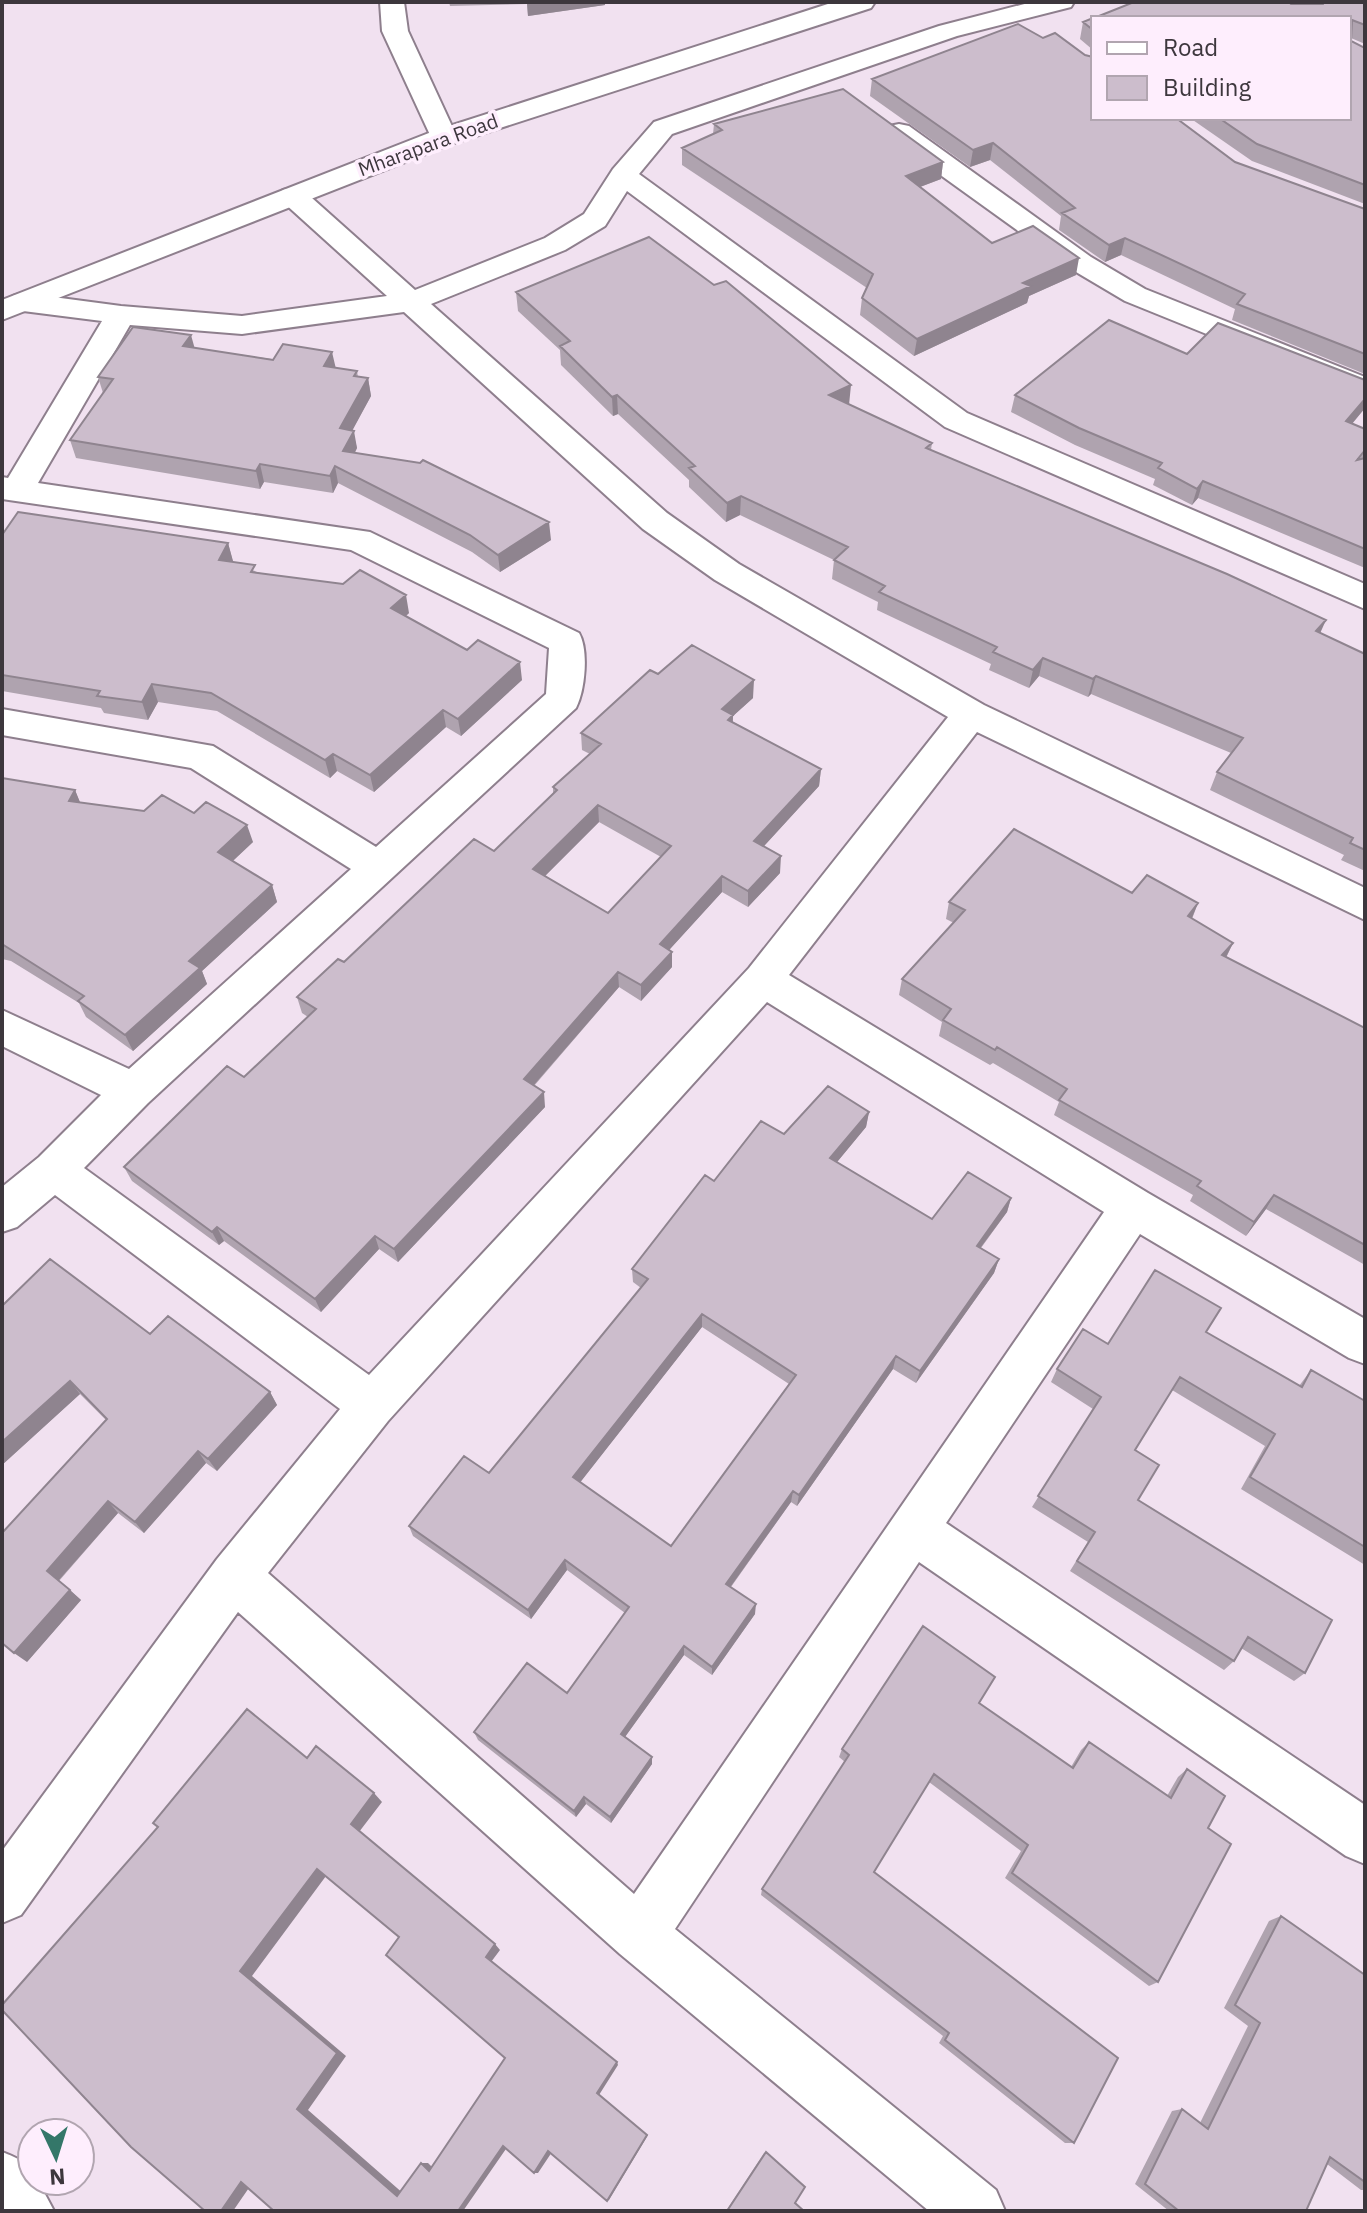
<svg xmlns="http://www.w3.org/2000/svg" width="1367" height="2213" font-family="'IBM Plex Sans',sans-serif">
<rect width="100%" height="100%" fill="#f1e1f0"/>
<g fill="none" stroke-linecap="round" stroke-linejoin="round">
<defs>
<path id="minor" d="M380,2h24l4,29 49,106 -3,6h-20l-3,-6 -49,-106z
M1032,2h42l-3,5 -114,29 -285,98 -33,40 328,239 398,171v25l-420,-182 -318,-236 -22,35 -40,24 -134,54 236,209 72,51 245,141 381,183v32l-388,-188 -188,243 359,218 217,126v45l-16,-6 -209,-124 -194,289 419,282v59l-19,-8 -427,-294 -244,367 321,261 9,21h-76l-309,-257 -382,-342 -217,303 -19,8v-72l215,-292 123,-150 -285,-214 -38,32 -15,5v-45l37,-30 62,-62 -99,-49v-36l127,59 222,-200 -160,-101 -189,-33v-26l211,37 163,101 170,-153 3,-46 -198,-98 -349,-51v-22l6,1 94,-157 -79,-10 -10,-3 -5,-6 5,-6 10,-3 98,13 121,10 145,-20 -104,-94 -4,-6 4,-6 10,-2 10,2 112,100 130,-52 39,-24 29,-45 41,-47 285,-96zM404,312l239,217 72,51 233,137 -199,251 -380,407 -285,-207 64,-65 428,-395c9,-17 13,-58 3,-75l-209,-101 -332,-49 92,-158 112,9zM767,1002l337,210 -470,682 -366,-321 120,-152z
M899,124l10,2 182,131 54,32 220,88v21l-240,-97 -54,-32 -182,-131 -3,-6 3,-6z
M2,2152c15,6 30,11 30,29h6l16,30h-52z"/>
<path id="secondary" d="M834,2h41l-4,6 -417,135 -452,177v-20l432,-169z"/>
</defs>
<use href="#minor" stroke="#8e7f8d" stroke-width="4"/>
<use href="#secondary" stroke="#8e7f8d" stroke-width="4"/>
<use href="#minor" fill="#fff" fill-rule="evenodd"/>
<use href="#secondary" fill="#fff" fill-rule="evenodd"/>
</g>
<path fill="#afa3af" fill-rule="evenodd" d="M449,2h156v3l-77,11 -1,-12 -77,2z
M1303,2h62v42l-14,-6v3l14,7v156l-113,-43 -62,-43h159l-58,-114h14z
M1093,18v32l-13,-11 3,-17z
M1043,38l42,17 150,107 130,47v165l-133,-54 3,-11 -114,-54 -16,7 -46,-32 2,-14 -71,-56 -20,7 -100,-71 2,-17z
M714,124l229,38 -2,17 -21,8 72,56 84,32 -47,21 -2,7 -113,53 -54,-41 2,-17 5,-10 -185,-123v-17l31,-14z
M516,292l333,113 83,38 -1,7 434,204v217l-24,-11 3,-5 -134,-65 7,-18 14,-19 -140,-59 -3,3 -49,-21 -10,12 -40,-18 2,-6 -114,-54 1,-8 -46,-23 2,-19 -94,-45 -14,7 -37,-35v-7l-71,-66 -5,2 -52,-51 -1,-15 -42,-39z
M194,348l163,23 1,6 10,1 3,18 -19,34 5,18 -2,5 196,87 -51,32 -28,-20 -134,-69 -5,10 -69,-11 -4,7 -184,-31 -6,-18 33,-47 -5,-16z
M1187,354l178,26v28l-13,16 13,5v139l-167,-70 -6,7 -39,-20 2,-6 -80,-34 -64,-33 4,-17z
M2,535l226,8 5,19 24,10 152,41 -3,3 116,64 -61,56 -15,-9 -72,65 -37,-21 -7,7 -113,-67 -59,-9 -10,18 -44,-7 -3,-5 -99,-17z
M658,674l95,24 -20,18v6l88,47 -2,17 -55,60 16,27 -32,34 -26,-15 -53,58 3,17 -31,34 -22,-14 -85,99 11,21 -147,155 -19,-13 -58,63 -97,-71 -5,4 -87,-64 -8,-14 120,-90 64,-60 -6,-4 -5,-16 197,-146 59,-57v-7l37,-33 -8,-4 -1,-17zM599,822l62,35 -53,56 -63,-37z
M2,778l73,12 5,13 64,8 50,2 59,29 -20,19 39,24 5,17 -75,69 5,13 -74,67 -47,-34 -7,-14 -68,-42 -9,-2z
M1132,893l66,10 -6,16 41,24 -7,15 139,70v237l-99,-56 -20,27 -56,-35 3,-6 -139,-80 5,-13 -66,-39 -3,2 -51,-29 3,-14 -43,-27 3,-16 52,-56 -8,-4 3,-17z
M869,1112l-3,15 -29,35 95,57 79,-21 -4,14 -26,36 18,11 -5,14 -78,110 -23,-14 -96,137 -6,-4 -60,85 24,27 -43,61 -28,-20 -59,82 27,20v7l-41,59 -25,-19 -10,13 -98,-77 -4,-8 93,-39 58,-80 -58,-43 -36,49 -118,-83 -4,-10 80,-53 152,-185 -8,-6 -1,-13 82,-88 70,-47zM702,1327l87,57 -118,162 -91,-64z
M2,1306l148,28 120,58 7,13 -60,66 -11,-8 -62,70 -26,-20 -59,68 22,19 -54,62 79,-242 -26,-26 -78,71z
M1206,1332l93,54 12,-16 54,31v164l-124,-76 24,-43 -93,-56 -37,60 3,50 167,173 -11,8 -53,-33 -7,13 -10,9 -154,-99 18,-29 -56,-35 61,-98 -42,-27 6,-13 51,-25z
M979,1703l92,64 10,-17 8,-8 78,54 11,-19 9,-8 21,59 -50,154 -9,4 -144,-108 16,-27 -92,-69 -55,90 200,271h-9l-126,-100 4,-7 -182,-141 1,-6 83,-127 -6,-5 3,-8z
M1281,1916l84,59v215h-4l-34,-26 -21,47h-137l-34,-27 37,-73 10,-2 18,14 48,-97 -24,-18 45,-87z
M766,2152l29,51 9,8h-78l38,-58z"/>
<path fill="#8f848f" d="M527,2h78v3l-77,11z
M993,143l-3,17 -20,7 3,-17z
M943,162l-2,17 -37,14 2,-17z
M1125,238l-4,17 -16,7 4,-17z
M1079,258l-3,17 -47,21 -2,7 -113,53 3,-17 106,-56z
M191,335l5,18 -13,-7z
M332,352l4,17 -12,-3z
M368,378l3,18 -27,50 -4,-18z
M851,385l-2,20 -20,-10z
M617,395l1,19 -5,2 -1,-19z
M1365,399v9l-25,30 6,-17z
M354,431l3,17 -11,20 -3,-17z
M260,464l4,18 -4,7 -4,-18z
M335,466l3,17 -5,10 -3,-17z
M1203,481l-5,17 -6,7 5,-16z
M741,496l-1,19 -14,7 1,-19z
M549,522l2,18 -51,32 -2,-17z
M228,543l5,18 -9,17 -5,-18z
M406,595l3,18 -15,13 -3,-18z
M1326,620l-8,18 -2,-7z
M1043,658l-4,18 -10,12 4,-18z
M520,662l2,18 -61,56 -3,-17z
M1096,676l-5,18 -3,3 5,-18z
M754,680l-1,18 -20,18 -1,16 -10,-23z
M152,684l6,18 -10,18 -6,-18z
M443,710l3,17 -72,65 -4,-17z
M333,754l4,17 -7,7 -5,-18z
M821,769l-2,17 -66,72 1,-17z
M75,790l7,17 -13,-6z
M598,805l1,17 -64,64 -2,-17z
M247,825l6,17 -29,27 -6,-17z
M781,856l-1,17 -32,34v-16z
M722,876v16l-62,68v-16z
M272,885l5,17 -75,69 5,13 -74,67 -8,-16 64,-74z
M1198,903l-7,17 -3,-4z
M1233,943l-8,16 -3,-4z
M672,952v15l-31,34v-16z
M618,972l1,15 -93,107 -2,-15z
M544,1092l1,15 -147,155 -4,-13z
M869,1112l-3,15 -38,46 2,-15z
M1274,1195l-8,14 -20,27 8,-14z
M1011,1198l-4,14 -35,47 5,-13z
M217,1227l7,14 -5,4 -7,-13z
M375,1236l4,13 -58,63 -6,-13z
M999,1259l-5,14 -78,110 4,-12z
M702,1314v13l-127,162 -2,-12z
M896,1356l-3,13 -96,137 2,-11z
M70,1381l10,13 -78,71v-23z
M270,1392l7,13 -60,66 -9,-12z
M198,1451l8,12 -62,70 -9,-11z
M793,1491l-2,11 -65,91v-9z
M108,1501l10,12 -60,68 -11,-10z
M565,1560l2,10 -36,49 -3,-9z
M70,1590l11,10 -54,62 -13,-9z
M756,1604l-1,10 -43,61v-8z
M684,1646v9l-62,86 -1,-7z
M652,1757v7l-41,59 -1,-6z
M374,1793l8,9 -23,30 -8,-8z
M584,1797l2,7 -10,13 -2,-6z
M317,1869l9,7 -74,100 94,80 -38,54 97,85 -8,1 -100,-87 -57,-138z
M495,1944l5,6 -9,12 -5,-5z
M617,2062l1,3 -19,30 -2,-2z
M647,2135h1l-39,65 -2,1z
M503,2146h5l-45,65h-5z
M548,2151l4,1 -14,21h-4z
M421,2163h7l8,8h-7z
M241,2182h12l-20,29h-12z"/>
<path fill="#ccbdcc" stroke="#8f848f" stroke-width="2" fill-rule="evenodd" d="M1134,2h155l2,2h32l1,-2h41v23l-13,-5 -1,21 14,7v137l-108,-41 -38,-26h130v-100h-255z
M1093,18v12l-10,-8z
M1018,24l25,14 12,-5 30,22 8,2v61h83l59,44 130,47v145l-128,-50 8,-10 -120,-56 -16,7 -47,-32 13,-5 -82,-65 -20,7 -101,-71z
M843,89l100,73 -37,14 86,67 41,-17 46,32 -56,25 8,3 -114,53 -55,-41 11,-24 -191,-126 40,-18 -8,-6z
M649,237l65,48 12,-4 125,104 -22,10 103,48 -6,5 301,126 99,46 -10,11 49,23v196l-15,-7 3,-5 -136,-66 26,-34 -147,-62 -3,3 -50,-21 -10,12 -40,-18 4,-5 -118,-55 6,-6 -51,-26 14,-13 -107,-51 -14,7 -38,-35 6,-2 -78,-71 -5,2 -52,-51 10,-5 -54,-49z
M1109,320l78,34 31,-31 147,57v19l-19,22 19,8v21l-8,10 8,-2v91l-162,-68 -6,8 -39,-21 4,-5 -83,-35 -64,-33z
M133,327l58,8 -8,11 90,14 10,-16 49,8 -8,14 33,5 -3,5 14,2 -28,50 14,3 -11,20 77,12 3,-3 126,62 -51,33 -28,-20 -135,-69 -5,10 -70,-12 -4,7 -186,-31 43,-61 -15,-2z
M18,512l210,31 -9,17 36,5 -4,7 92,12 17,-14 46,25 -15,13 76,42 11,-10 42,22 -62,57 -15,-9 -73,65 -37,-21 -8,6 -114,-67 -59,-9 -10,18 -45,-6 3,-5 -98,-16v-140z
M692,645l62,35 -32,29 11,6 -5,5 93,49 -67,72 27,15 -33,35 -26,-15 -62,68 12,8 -31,33 -23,-13 -94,107 20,13 -150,157 -19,-13 -60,63 -98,-72 -5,5 -88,-65 103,-101 17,11 72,-68 -19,-12 41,-38 6,3 130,-123 20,12 63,-61 -4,-3 48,-43 -20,-11 69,-63 8,4zM598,805l73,41 -63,67 -75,-44z
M2,778l73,12 -6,11 75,10 18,-16 32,18 12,-11 41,23 -29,27 54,33 -83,76 11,7 -75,67 -47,-34 6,-5 -82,-52z
M1014,829l118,64 15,-18 51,28 -10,13 45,27 -11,12 143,73v217l-91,-50 -20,27 -57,-36 4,-5 -142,-81 8,-11 -70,-42 -2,3 -52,-30 8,-11 -49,-30 63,-69 -16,-8z
M828,1086l41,26 -39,46 102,61 36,-47 43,26 -34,48 22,13 -79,112 -24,-15 -97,139 -6,-4 -67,93 30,20 -44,63 -28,-21 -63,88 31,23 -42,60 -26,-20 -10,14 -100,-79 53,-69 40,30 62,-86 -64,-47 -37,50 -119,-84 55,-70 25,17 159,-194 -16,-10 73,-94 9,6 47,-60 23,13zM702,1314l94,61 -125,171 -98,-69z
M50,1259l100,75 18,-18 102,76 -62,67 -10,-8 -63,71 -27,-21 -61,70 23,19 -56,63 -12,-10v-110l105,-114 -37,-38 -68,61v-136z
M1155,1270l66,38 -15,24 96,55 9,-17 54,31v146l-115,-70 25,-43 -95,-57 -45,73 24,15 -21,35 194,120 -27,53 -57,-36 -14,24 -157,-100 18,-29 -57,-36 63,-99 -44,-28 26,-40 25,15z
M923,1626l72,51 -16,26 94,65 16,-26 82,56 16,-29 38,27 -17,32 23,16 -73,138 -146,-109 16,-28 -94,-71 -60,98 244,186 -44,85 -129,-103 4,-7 -187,-144 87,-134 -7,-6z
M247,1709l60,49 9,-12 58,47 -23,31 144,120 -9,13 131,105 -20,31 50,42 -40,66 -59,-50 -14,22 -31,-27 -45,65h-184l-33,-29 -20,29h-16l-74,-64 -129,-137v-5l156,-178 -5,-4zM317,1869l82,68 -13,18 119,103 -76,113 -8,-8 -24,33 -100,-87 40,-56 -97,-82z
M1281,1916l84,59v207l-35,-25 -24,54h-127l-34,-27 37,-75 26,20 52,-106 -25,-18z
M766,2152l39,35 -10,16 9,8h-77z"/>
<g text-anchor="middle" stroke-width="7" stroke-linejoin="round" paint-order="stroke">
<g font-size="20" fill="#3d373d" stroke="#feeefd">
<text transform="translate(428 145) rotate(-20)" y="7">Mharapara Road</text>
</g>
</g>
<rect width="1367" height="2213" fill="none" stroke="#3d373d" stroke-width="8"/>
<rect x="1091" y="16" width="260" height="104" fill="#feeefd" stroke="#b1a5b0" stroke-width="2"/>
<rect x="1107" y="42" width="40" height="12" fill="#ffffff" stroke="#b1a5b0" stroke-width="2"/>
<text x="1163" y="56" font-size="24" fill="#3d373d">Road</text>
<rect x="1107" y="76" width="40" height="24" fill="#ccbdcc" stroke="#b1a5b0" stroke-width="2"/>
<text x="1163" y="96" font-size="24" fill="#3d373d">Building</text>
<g transform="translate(56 2157) rotate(176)"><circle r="38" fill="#feeefd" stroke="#b1a5b0" stroke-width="2"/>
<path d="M0-6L14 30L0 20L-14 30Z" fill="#347769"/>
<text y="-12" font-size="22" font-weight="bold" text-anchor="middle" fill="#3d373d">N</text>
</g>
</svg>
